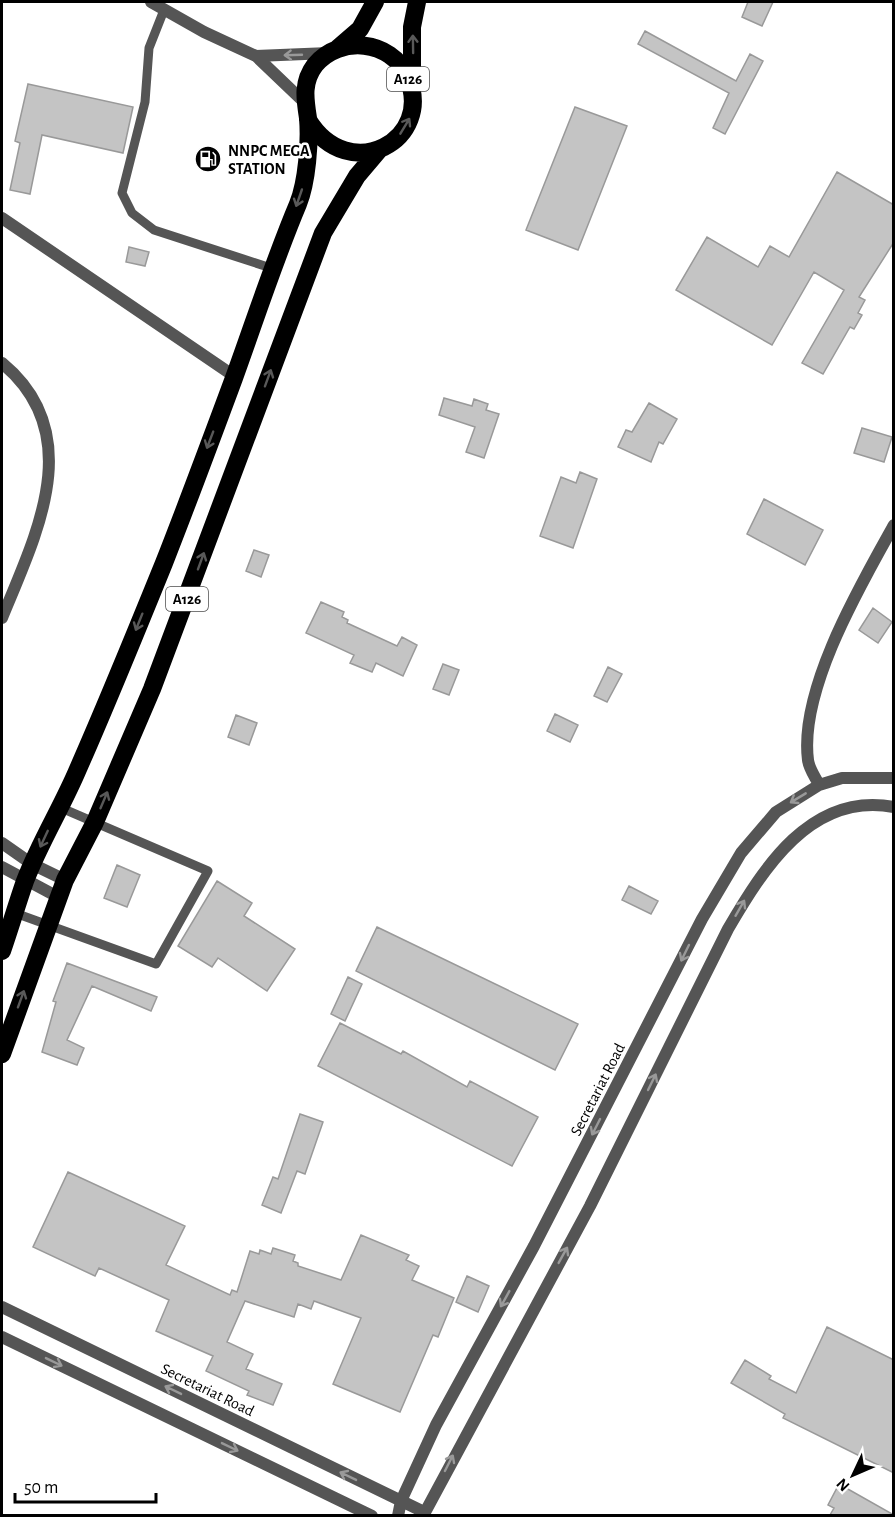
<svg xmlns="http://www.w3.org/2000/svg" width="895" height="1517" font-family="'Alegreya Sans',sans-serif">
<rect width="100%" height="100%" fill="#fff"/>
<path fill="#c4c4c4" stroke="#999" stroke-width="1.5" d="M748,2h25l-11,24 -20,-9z
M645,31l91,50 14,-27 13,7 -38,73 -12,-6 16,-35 -91,-49z
M28,84l105,23 -10,46 -81,-18 -12,59 -20,-4 10,-47 -5,-2z
M575,107l52,19 -49,124 -52,-20z
M837,172l57,33v37l-35,55 6,3 -7,13 4,2 -8,14 -4,-2 -27,47 -21,-11 42,-73 -30,-18 -42,73 -96,-55 31,-53 51,30 12,-21 19,11z
M129,247l20,5 -4,14 -19,-4z
M444,398l28,8 2,-7 14,5 -2,6 13,4 -15,44 -18,-6 9,-25 -36,-12z
M649,403l28,16 -14,25 -4,-2 -8,20 -33,-15 8,-17 6,2z
M862,428l30,9 -8,25 -30,-9z
M580,472l17,7 -24,69 -33,-12 21,-59 15,6z
M764,499l59,31 -18,35 -58,-31z
M254,550l15,5 -8,22 -15,-6z
M321,602l23,10 -2,5 6,3 -1,3 50,23 5,-9 15,8 -14,31 -27,-13 -4,9 -22,-9 4,-8 -48,-22z
M873,608l19,14 -14,21 -19,-13z
M443,664l16,6 -10,25 -16,-6z
M608,667l14,7 -15,28 -13,-6z
M555,714l23,11 -8,17 -23,-11z
M236,715l21,8 -8,22 -21,-8z
M117,865l23,10 -13,32 -23,-9z
M217,881l35,22 -8,13 51,33 -28,42 -49,-33 -6,9 -34,-21z
M629,886l29,15 -7,13 -29,-14z
M377,927l201,97 -23,46 -199,-99z
M67,963l90,34 -6,14 -59,-25 -25,54 17,8 -7,17 -35,-13 14,-50 -3,-1z
M348,977l14,7 -17,37 -14,-7z
M340,1023l61,31 2,-3 64,36 3,-6 68,36 -26,49 -194,-100z
M300,1114l23,8 -18,52 -8,-3 -16,42 -19,-8 11,-28 5,2z
M68,1172l117,54 -19,39 64,30 2,-5 5,2 13,-41 9,3 1,-4 11,4 2,-6 22,7 -2,6 5,2v3l43,14 20,-45 48,20 -3,5 13,6 -7,14 42,18 -16,39 -5,-2 -33,77 -67,-28 28,-66 -47,-17 -3,8 -13,-5 -4,13 -49,-16 -18,41 26,12 -7,15 36,15 -9,21 -26,-10 2,-4 -43,-20 7,-15 -57,-25 13,-31 -70,-32 -4,8 -62,-29z
M467,1276l22,10 -11,26 -22,-10z
M827,1327l67,33v113l-111,-55 2,-4 -54,-31 14,-23 26,16 -2,3 27,14z
M839,1484l55,31h-64l4,-7 -6,-3z"/>
<g fill="none" stroke-linecap="round" stroke-linejoin="round">
<path stroke="#555" stroke-width="9" d="M164,10l-15,38 -4,54 -23,91 10,20 22,17 117,38
M15,913l141,51 52,-93 -149,-64"/>
<path stroke="#555" stroke-width="12" d="M151,2l53,30 52,24 48,46
M256,56l73,-3
M2,218l232,158
M2,363c86,71 34,172 0,255
M819,785c-3,-7 -10,-16 -11,-25 -9,-70 52,-174 86,-235
M2,843l30,21 33,16
M2,867l56,30
M2,1307l422,205
M2,1337l370,179
M398,1516l3,-15 35,-76 98,-179 168,-327 39,-66 35,-41 43,-27 23,-7h52
M423,1516l167,-310 138,-277c35,-60 83,-138 166,-122"/>
<path stroke="#000" stroke-width="18" d="M338,48l22,-19 15,-27
M412,85v-58l5,-25
M2,951c8,-23 15,-47 23,-70 15,-39 37,-74 53,-112 30,-68 58,-137 86,-206 24,-61 47,-123 70,-185 21,-58 40,-117 64,-174 9,-22 12,-62 10,-86 -3,-19 -6,-36 7,-53 25,-30 76,-25 92,11 29,64 -58,111 -99,44
M2,1054l63,-174 30,-58 57,-133 171,-456 34,-57 22,-26"/>
</g>
<defs><path id="oneway-shaft" d="M-6 0H5M1.5-3L5.5 0L1.5 3" fill="none" stroke-width="1.6" stroke-linecap="round" stroke-linejoin="round" transform="scale(1.5)"/></defs>
<g stroke="#595959">
<use href="#oneway-shaft" transform="translate(413 44) rotate(-91)"/>
<use href="#oneway-shaft" transform="translate(405 126) rotate(-59)"/>
<use href="#oneway-shaft" transform="translate(299 198) rotate(109)"/>
<use href="#oneway-shaft" transform="translate(268 378) rotate(-70)"/>
<use href="#oneway-shaft" transform="translate(210 440) rotate(111)"/>
<use href="#oneway-shaft" transform="translate(201 561) rotate(-70)"/>
<use href="#oneway-shaft" transform="translate(139 622) rotate(112)"/>
<use href="#oneway-shaft" transform="translate(104 800) rotate(-67)"/>
<use href="#oneway-shaft" transform="translate(44 839) rotate(115)"/>
<use href="#oneway-shaft" transform="translate(21 999) rotate(-70)"/>
</g>
<g stroke="#999">
<use href="#oneway-shaft" transform="translate(293 55) rotate(178)"/>
<use href="#oneway-shaft" transform="translate(798 798) rotate(149)"/>
<use href="#oneway-shaft" transform="translate(740 908) rotate(-60)"/>
<use href="#oneway-shaft" transform="translate(685 953) rotate(116)"/>
<use href="#oneway-shaft" transform="translate(652 1082) rotate(-64)"/>
<use href="#oneway-shaft" transform="translate(596 1127) rotate(117)"/>
<use href="#oneway-shaft" transform="translate(563 1255) rotate(-61)"/>
<use href="#oneway-shaft" transform="translate(505 1299) rotate(119)"/>
<use href="#oneway-shaft" transform="translate(54 1362) rotate(26)"/>
<use href="#oneway-shaft" transform="translate(173 1390) rotate(-154)"/>
<use href="#oneway-shaft" transform="translate(230 1447) rotate(26)"/>
<use href="#oneway-shaft" transform="translate(449 1463) rotate(-63)"/>
<use href="#oneway-shaft" transform="translate(348 1476) rotate(-154)"/>
</g>
<defs>
<symbol id="fuel-disc" viewBox="-11 -11 22 22"><circle r="9.5" fill="#000" stroke="#fff"/><path d="M-5.5-6h7V0h2V4h1.3V-2.5L3-4.5l.8-.8L6-3V5H2.5V1h-1V6h-7ZM-4.2-4.7v3.2H.2V-4.7Z" fill="#fff"/></symbol>
</defs>
<g fill-rule="evenodd">
<use href="#fuel-disc" x="193" y="144" width="30" height="30"/>
</g>
<g text-anchor="middle" stroke-width="5" stroke-linejoin="round" paint-order="stroke">
<g fill="#fff" stroke="#4c4c4c" stroke-width="1.5">
<rect x="387" y="67" width="42" height="24" rx="4.5"/>
<rect x="166" y="587" width="42" height="24" rx="4.5"/>
</g>
<g font-size="15" font-weight="bold" fill="#000">
<text x="408" y="84">A126</text>
<text x="187" y="604">A126</text>
</g>
<g font-size="16" font-weight="bold" fill="#000" stroke="#fff" text-anchor="start">
<text x="228" y="156">NNPC MEGA<tspan x="228" dy="18">STATION</tspan></text>
</g>
<g font-size="16" fill="#000" stroke="#fff">
<text transform="translate(597 1089) rotate(-63)" y="6">Secretariat Road</text>
<text transform="translate(208 1389) rotate(26)" y="6">Secretariat Road</text>
</g>
</g>
<rect width="895" height="1517" fill="none" stroke="#000000" stroke-width="6"/>
<g transform="translate(853 1475) rotate(226)" stroke="#ffffff" stroke-width="4.5" paint-order="stroke">
<path d="M0-4.5L10 22L0 15L-10 22Z" fill="#000000"/>
<text y="-9" font-size="16" font-weight="bold" text-anchor="middle" fill="#000000">N</text>
</g>
<path d="M15 1493v9h141v-9" fill="none" stroke="#000000" stroke-width="3"/>
<text x="24" y="1493" font-size="18" fill="#000000" stroke="#ffffff" stroke-width="4.5" paint-order="stroke">50 m</text>
</svg>
